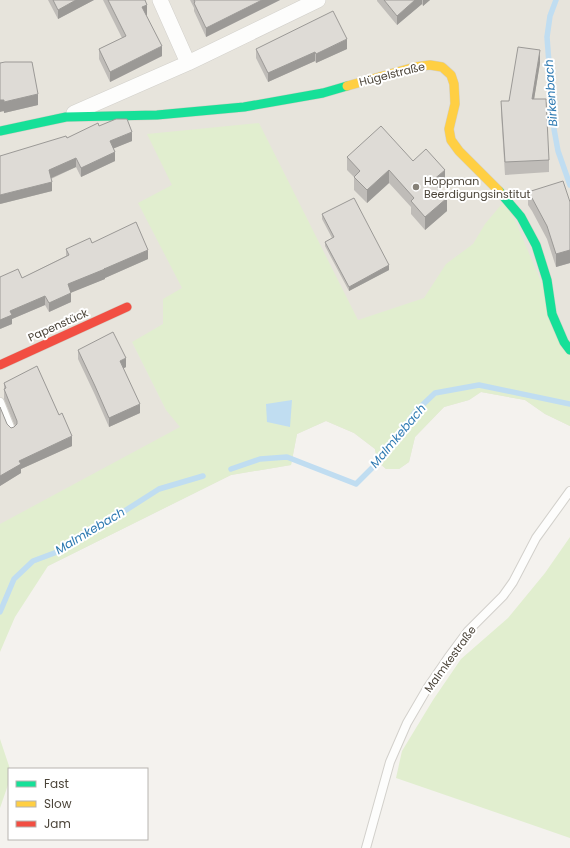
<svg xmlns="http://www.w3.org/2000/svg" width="570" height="848" font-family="Poppins,sans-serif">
<rect width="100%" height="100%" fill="#f4f2ee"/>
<path fill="#e7e4dc" d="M0,0h570v426l-25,-12 -20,-14 -44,-8 -12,8 -25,7 -29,30 -6,25 -10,7h-13l-9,-8 -2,-12 -21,-16 -28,-12 -29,13 -6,31 -60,10 -183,91 -48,10z"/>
<path fill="#e1eecf" d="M259,123l99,197 66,-22 22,-34 27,-20 12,-20 21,-25 64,151v76l-25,-12 -20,-14 -44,-8 -12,8 -25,7 -29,30 -6,25 -10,7h-13l-9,-8 -2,-12 -21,-16 -28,-12 -29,13 -6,31 -60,10 -183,91 -33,51 -15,35v-128l180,-97 -14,-17 -34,-68 31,-18v-25l19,-11 -44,-85 34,-18 -25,-51z
M570,537v301l-174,-60 6,-27 31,-51 28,-41 47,-41 37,-45z
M0,739l10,30 -1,13 -9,26z"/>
<path fill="#c0ddf1" d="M292,400l-2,27 -23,-5 -1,-18z"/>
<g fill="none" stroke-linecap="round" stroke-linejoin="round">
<path stroke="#c0ddf1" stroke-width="5.5" d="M556,0l-6,16 -3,21 7,92 4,22 12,34
M231,469l29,-10 27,-2 69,27 30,-30 29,-42 20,-19 44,-8 91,19
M0,612l14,-33 19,-18 32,-12 94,-60 44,-13"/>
<defs>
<path id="lane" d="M0,402l12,30
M366,848l24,-86 17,-39 21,-36 20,-29 20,-27 35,-35 10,-14 23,-44 34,-47"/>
<path id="street" d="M160,0l28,63
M74,113l114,-50 130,-63"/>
<path id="fast" d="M0,131l66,-14 91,-2 87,-8 79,-14 24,-7
M499,191l22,26 15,28 11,35 5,34 12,28 6,8"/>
<path id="slow" d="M347,86l68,-19 15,-2 12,2 9,8 3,9 1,20 -6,25 2,11 8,11 40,40"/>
<path id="jam" d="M0,365l127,-58"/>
</defs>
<use href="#lane" stroke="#d2d0cb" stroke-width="10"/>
<use href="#street" stroke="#d2d0cb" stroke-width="16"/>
<use href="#fast" stroke="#d3cfc5" stroke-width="10"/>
<use href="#slow" stroke="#d3cfc5" stroke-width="10"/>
<use href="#jam" stroke="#d3cfc5" stroke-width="10"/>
<use href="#lane" stroke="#fdfdfc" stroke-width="8"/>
<use href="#street" stroke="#fdfdfc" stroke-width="15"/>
<use href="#fast" stroke="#16e098" stroke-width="9"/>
<use href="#slow" stroke="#ffcf43" stroke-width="9"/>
<use href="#jam" stroke="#f24e42" stroke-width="9"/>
</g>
<path fill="#bfbcb8" d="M48,0h46l-36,19z
M103,0h42l2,15h-1l16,41 -52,26 -11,-23v-10l23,-11z
M190,0h90l-74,37 -12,-26v-3z
M377,0h53l-7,6 -1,-2 -25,21 -20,-24z
M256,49h91l-31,14 -1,-2 -47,21 -12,-24z
M0,63l38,42 -34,8z
M540,63l-6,36 15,61v12l-44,3 -4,-62v-12h8z
M99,126l33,15 -18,7 1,13 -34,16 -5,-10 -25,12 1,12 -52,13 67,-66z
M347,157l66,4 32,22 -6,5 8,23 -22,19 -14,-16v-7l-22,-24 -22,20 -13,-13v-13l-7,-7z
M528,192l42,10v61l-14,4 -9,-28 -15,-28 -4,-6z
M322,214l67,56 -40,21 -24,-45v-4l7,-4 -10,-19z
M92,243l56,16 -43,19v1l-34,13v10l-22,10 -4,-7 -33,14v5l-12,5 22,-51 44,-22v-7z
M78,350l48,17 -3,2 17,44 -31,14 -14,-32 -17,-36z
M4,383l68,63 -51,23v4l-21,13v-79l7,17 4,4 3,-1 1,-1 -11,-27z"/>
<path fill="#9b9996" d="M76,0h18l-36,19v-9z
M262,0h18l-74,37v-9z
M415,0h7v4l-25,21v-9z
M423,0h7l-7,6z
M147,5v10l-5,2v-10z
M347,39v10l-31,14v-9z
M162,46v10l-52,26v-10z
M540,50v13l-8,49v-13z
M315,52v9l-47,21v-9z
M38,94v11l-34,8v-11z
M0,100h4v11l-4,1z
M132,132v9l-22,9v-9z
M115,152v9l-34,16v-9z
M76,158v9l-27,12v-9z
M389,170v13l-22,20v-13z
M445,170v13l-13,11v-13z
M52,182v9l-52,13v-9z
M447,198v13l-22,19v-13z
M148,250v9l-43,19v1l-37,15v-10z
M570,250v13l-14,4v-13z
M389,265v5l-40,21v-4z
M71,293v9l-22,10v-9z
M45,296v9l-33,14v5l-12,5v-9l10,-9z
M126,358v9l-6,3v-9z
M140,404v9l-31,14v-9z
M72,436v10l-51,23v4l-21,13v-10l19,-15z"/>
<path fill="#dedbd6" stroke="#9b9996" d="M53,0h23l-18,10z
M108,0h37l2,5 -5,2 20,39 -52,26 -11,-23 27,-13z
M194,0h68l-56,28 -12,-25 1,-1z
M384,0h31l-18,16z
M333,11l14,28 -31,15 -1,-2 -47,21 -12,-24z
M518,47l22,3 -8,49h14l3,61 -44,2 -4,-61h8z
M5,62h27l6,32 -34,8v-2h-4v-37z
M116,119h11l5,13 -22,9 5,11 -34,16 -5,-10 -27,12 3,12 -52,13v-39l66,-20 1,2 31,-15 1,3z
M381,126l32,35 13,-12 19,21 -13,11 15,17 -22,19 -14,-16 3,-3 -25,-28 -22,20 -13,-13 6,-6 -13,-14z
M563,181l7,21v48l-14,4 -9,-28 -15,-28 -4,-6z
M354,198l35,67 -40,22 -24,-45 9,-5 -12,-23z
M136,222l12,28 -44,19h1l-37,15 3,9 -22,10 -4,-7 -35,15 2,4 -12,5v-43l18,-8 4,9 47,-23 -3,-6 24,-11 2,5z
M113,332l13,26 -6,3 20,43 -31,14 -14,-32 -17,-36z
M37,366l22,49 3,-2 10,23 -53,25 2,3 -21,12v-69l7,17 4,4 3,-1 3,-3v-3l-13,-32 2,-1 -2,-5z"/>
<circle fill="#868178" stroke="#fff" stroke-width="1.5" cx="416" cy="187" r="4"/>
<g text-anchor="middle" stroke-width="4" stroke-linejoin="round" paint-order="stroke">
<g font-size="11" fill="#4b4439" stroke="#fff">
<text transform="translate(392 74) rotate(-14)" y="4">Hügelstraße</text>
<text transform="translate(58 325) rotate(-24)" y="4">Papenstück</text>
<text transform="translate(450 659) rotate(-54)" y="4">Malmkestraße</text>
</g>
<g font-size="11" fill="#4b4439" stroke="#fff" text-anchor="start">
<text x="424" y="185">Hoppman<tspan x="424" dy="13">Beerdigungsinstitut</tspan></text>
</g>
<g font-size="12" font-style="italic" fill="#2e7ab2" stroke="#fff">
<text transform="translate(551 93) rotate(-94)" y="4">Birkenbach</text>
<text transform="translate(398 436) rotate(-50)" y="4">Malmkebach</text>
<text transform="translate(90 531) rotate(-31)" y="4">Malmkebach</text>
</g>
</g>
<rect x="8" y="768" width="140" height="72" fill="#ffffff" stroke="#b7b4b0"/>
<rect x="16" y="781" width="20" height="6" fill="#16e098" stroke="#b7b4b0"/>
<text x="44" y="788" font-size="12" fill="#4b4439">Fast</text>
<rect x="16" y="801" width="20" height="6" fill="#ffcf43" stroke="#b7b4b0"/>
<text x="44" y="808" font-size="12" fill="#4b4439">Slow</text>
<rect x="16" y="821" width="20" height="6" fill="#f24e42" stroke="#b7b4b0"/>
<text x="44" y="828" font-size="12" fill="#4b4439">Jam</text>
</svg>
